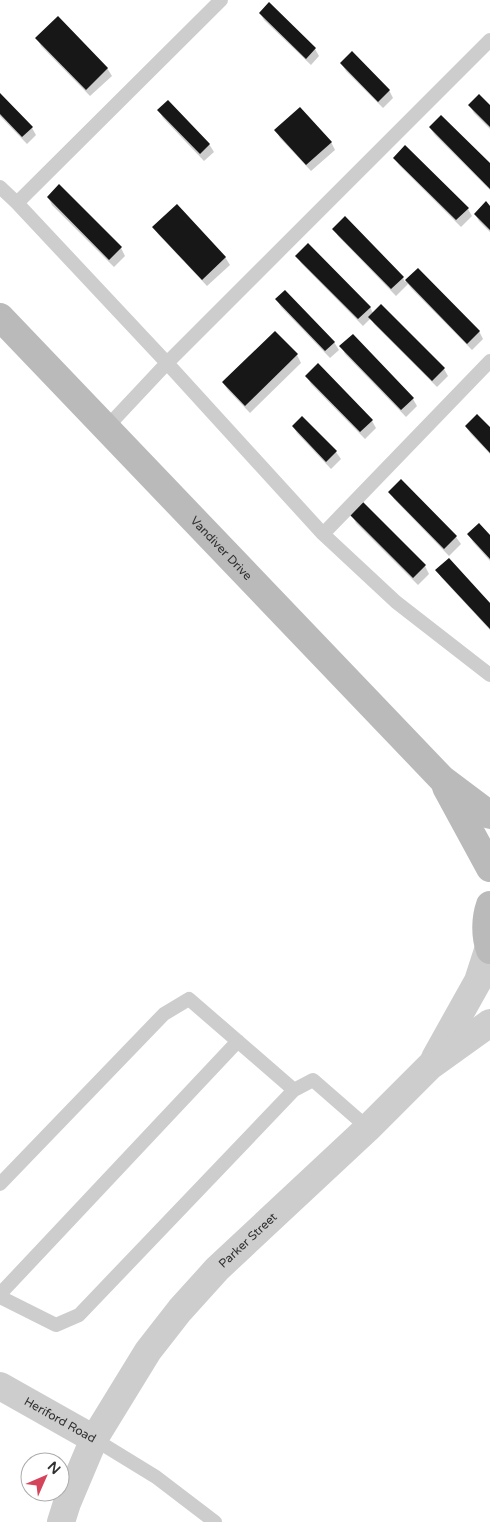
<svg xmlns="http://www.w3.org/2000/svg" width="490" height="1522" font-family="'Varela Round',sans-serif">
<rect width="100%" height="100%" fill="#fff"/>
<path fill="#0003" d="M260,13l55,36 4,7 -8,9 -47,-45z
M37,38l70,30 5,8 -22,20 -49,-50z
M341,63l48,27 4,8 -10,10 -37,-37z
M0,95l32,33 4,7 -9,9 -27,-28z
M470,106l20,1v22l-16,-16z
M159,111l50,33 5,8 -10,9 -41,-43z
M430,128l60,37v25l-55,-55z
M276,130l55,12 4,8 -24,21 -31,-33z
M394,158l74,51 4,7 -11,11 -62,-62z
M59,186l62,62 4,8 -11,11 -62,-62 -4,-8z
M490,207v25l-11,-11 -4,-7z
M154,227l71,30 5,8 -23,21 -49,-52z
M334,229l69,49 2,4 13,-12 61,61 4,8 -11,11 -61,-62 -3,-4 -12,12 -58,-60z
M297,256l73,51 3,6 71,56 4,7 -11,11 -63,-63 -3,-6 -8,8 -62,-63z
M277,300l57,42 5,8 -9,8 -49,-51z
M341,346l72,53 4,7 -11,11 -61,-63z
M297,355l4,8 -51,50 -22,-23 -5,-7z
M307,377l65,44 4,7 -11,11 -54,-55z
M302,417l34,35 5,7 -10,10 -34,-36 -4,-7z
M466,427l24,2v25l-19,-20z
M401,481l55,56 5,7 -12,12 -55,-57 -4,-7z
M352,515l73,51 4,8 -11,11 -62,-62z
M468,534l22,3v24l-17,-19z
M437,570l53,35v25l-49,-53z"/>
<path fill="#171717" d="M269,2l47,46 -10,11 -47,-46z
M58,16l50,52 -22,22 -51,-52z
M352,51l38,39 -12,12 -38,-39z
M0,93l33,34 -11,10 -22,-23z
M479,94l11,11v22l-22,-22z
M168,100l42,44 -10,10 -43,-44z
M300,107l32,35 -26,23 -32,-35z
M441,115l49,48v26l-61,-62z
M405,145l64,63 -13,12 -63,-62z
M59,184l63,63 -13,13 -62,-63z
M486,201l4,5v24l-16,-16z
M177,204l49,53 -24,23 -50,-53z
M345,216l59,61 -13,12 -59,-60z
M308,243l63,64 -13,12 -63,-63z
M418,268l62,63 -13,13 -62,-64z
M285,290l50,52 -10,9 -50,-52z
M381,304l64,64 -13,13 -64,-64z
M275,331l23,23 -53,52 -23,-24z
M353,334l61,64 -13,12 -62,-64z
M318,363l55,57 -13,12 -55,-56z
M477,414l13,13v26l-25,-27z
M302,416l35,35 -11,11 -34,-36z
M401,479l56,57 -13,13 -56,-57z
M363,502l63,63 -13,13 -63,-63z
M479,523l11,12v24l-23,-25z
M449,558l41,45v26l-55,-59z"/>
<g fill="none" stroke-linecap="round" stroke-linejoin="round">
<path stroke="#cdcdcd" stroke-width="14" d="M0,187l17,16 150,160 156,171 73,68 94,73
M17,203l204,-203
M106,428l61,-65 323,-323
M323,534l167,-173
M0,1184l164,-170 25,-15 105,91
M0,1294l238,-253
M0,1297l56,28 23,-10 215,-225 19,-10 55,48
M94,1439l62,38 59,45"/>
<path stroke="#cdcdcd" stroke-width="28" id="s1" d="M0,1386l94,53"/>
<g stroke="#cdcdcd" stroke-width="28">
<path d="M435,1058l43,-77 11,-34"/>
<path id="s2" d="M61,1522l6,-19 27,-64 54,-88 32,-41 37,-41 151,-141 62,-62 60,-43"/>
</g>
<g stroke="#bababa" stroke-width="28">
<path id="s3" d="M0,317l442,462 48,36"/>
<path d="M446,787l44,81"/>
<path d="M490,905c-5,14 -5,31 0,45"/>
</g>
</g>
<g text-anchor="middle" stroke-width="5" stroke-linejoin="round" paint-order="stroke">
<g font-size="12" fill="#303030" stroke="#fff">
<text dy="4" stroke="none"><textPath href="#s3" startOffset="320">Vandiver Drive</textPath></text>
<text dy="4" stroke="none"><textPath href="#s2" startOffset="342">Parker Street</textPath></text>
<text dy="4" stroke="none"><textPath href="#s1" startOffset="69">Heriford Road</textPath></text>
</g>
</g>
<g transform="translate(45 1477) rotate(45)"><circle r="24" fill="#ffffff" stroke="#acacac"/>
<path d="M0-4L9 19L0 12L-9 19Z" fill="#d4455c"/>
<text y="-8" font-size="14" font-weight="bold" text-anchor="middle" fill="#303030">N</text>
</g>
</svg>
